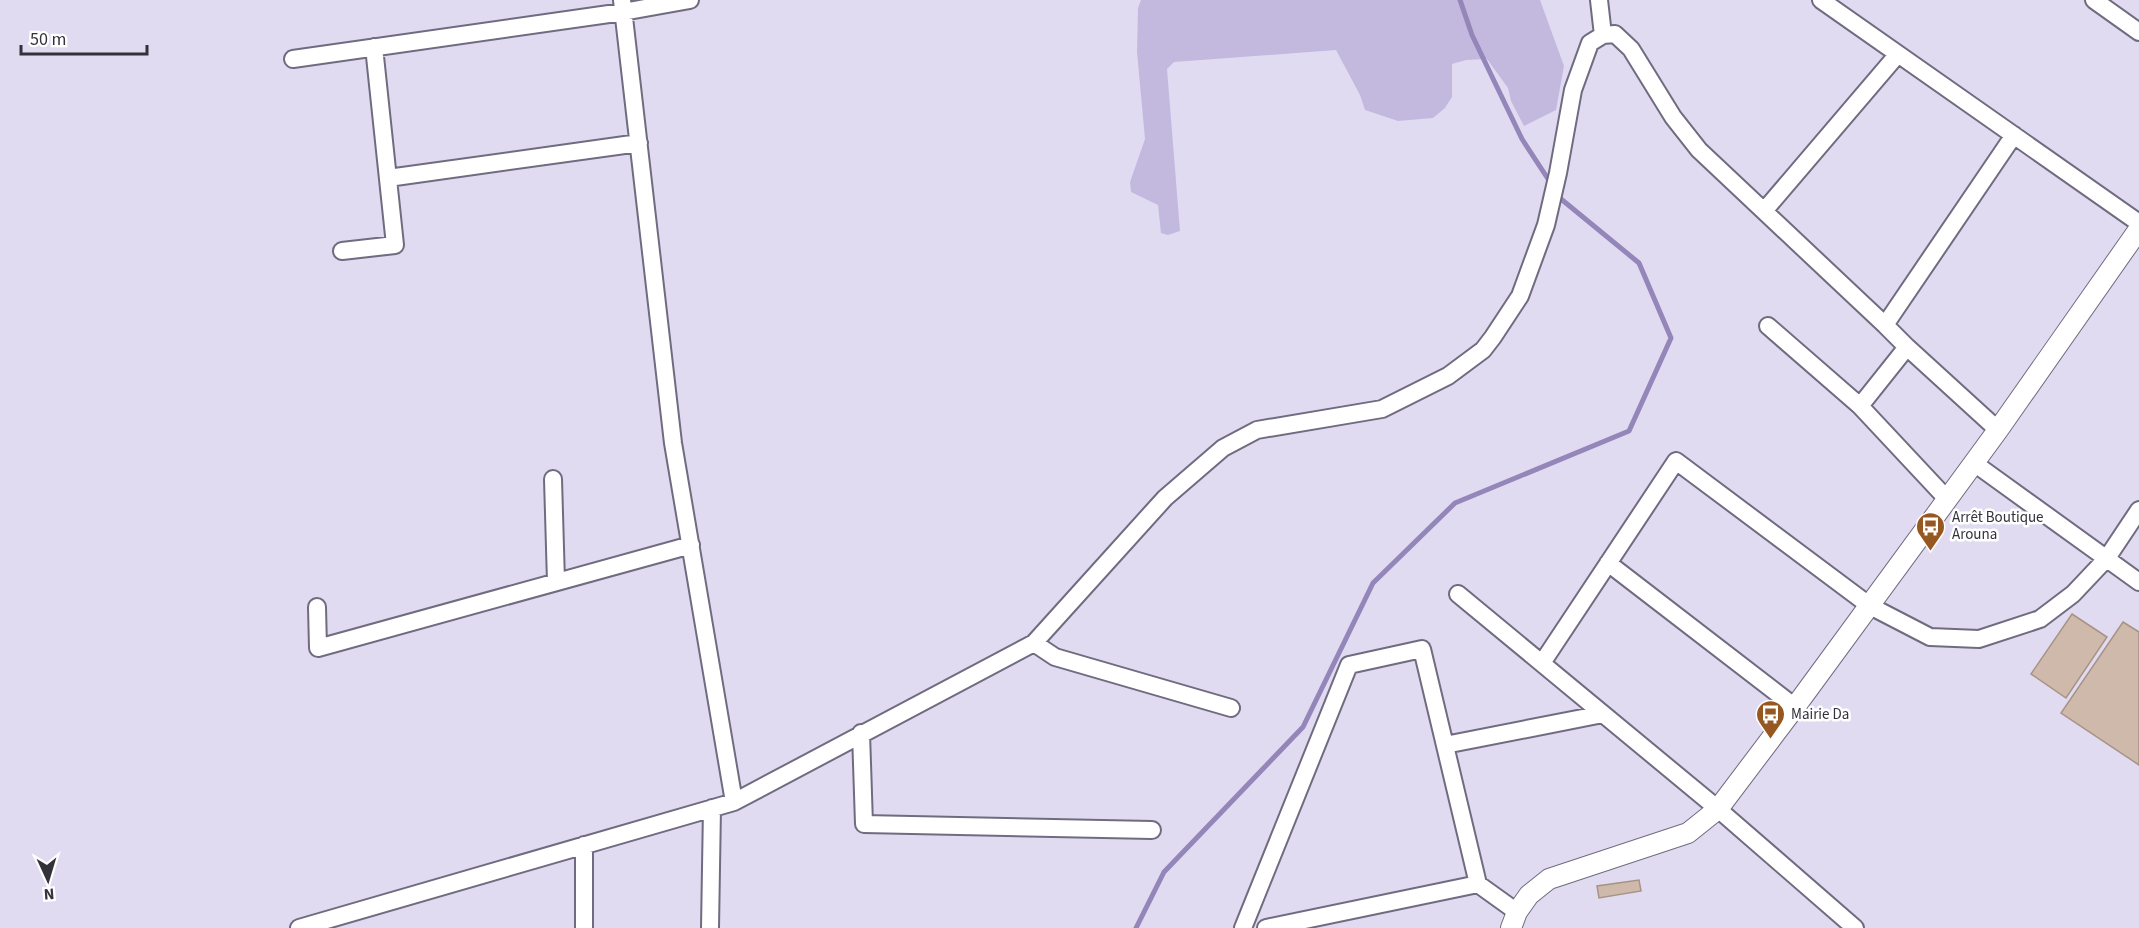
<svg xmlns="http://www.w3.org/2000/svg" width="2139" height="928" font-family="'Source Sans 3',sans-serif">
<rect width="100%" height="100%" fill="#e1dbf2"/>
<path fill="#c3b9de" d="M1141,0h399l24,66 -8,44 -32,16 -13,-25 -3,-13 -21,-29 -21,1 -14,4v33l-7,11 -12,10 -35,3 -33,-11 -5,-15 -24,-45 -162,12 -7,7 13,162 -12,4 -7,-2 -3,-28 -27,-13 -1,-10 15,-43 -8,-87 1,-44z"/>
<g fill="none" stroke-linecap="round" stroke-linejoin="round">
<path stroke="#9486b9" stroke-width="5" d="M1460,0l12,35 50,104 30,46
M1136,928l28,-56 139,-145 70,-144 82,-80 174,-72 42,-93 -32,-75 -78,-64 -4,-7"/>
</g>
<path fill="#cfb9aa" stroke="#a79385" stroke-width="1.5" d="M2072,614l35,23 -41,61 -35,-24z
M2123,622l16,10v133l-78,-52z
M1639,880l2,11 -42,7 -2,-12z"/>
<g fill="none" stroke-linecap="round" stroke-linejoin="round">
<defs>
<path id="minor" d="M622,0l51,443 61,359
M1599,0l4,35
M1821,0l318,223
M2094,0l45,32
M293,59l330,-47 67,-12
M388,178l251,-35
M1764,211l134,-157
M342,251l53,-6 -21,-198
M1885,325l129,-190
M1768,326l92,80 87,93
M1860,406l47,-59
M1974,463l165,119
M553,479l3,103
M1608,563l187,144
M1458,594l260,215 137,119
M317,607l1,41 373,-103
M1034,643l21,14 176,51
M1542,663l134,-202 194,145 60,31 49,2 61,-20 33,-25 34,-36 32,-48
M861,733l3,91 288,6
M1445,745l158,-31
M584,845v83
M299,928l435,-126 300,-159 131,-145 58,-50 34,-18 125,-21 66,-33 35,-26 10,-13 27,-41 26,-71 12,-52 15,-83 17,-47 13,-8 12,-1 16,15 42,68 26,33 186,175 22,22 91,83
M710,928l2,-120
M1243,928l106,-263 73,-16 56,235 39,28
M1266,928l212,-44"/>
<path id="tertiary" d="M1511,928l6,-16 12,-17 20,-16 139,-46 30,-24 77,-102 203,-277 141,-201"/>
</defs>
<use href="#minor" stroke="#706b7f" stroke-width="20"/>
<use href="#tertiary" stroke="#706b7f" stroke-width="22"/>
<use href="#minor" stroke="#fff" stroke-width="16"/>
<use href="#tertiary" stroke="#fff" stroke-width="20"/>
</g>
<defs>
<symbol id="bus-pin" viewBox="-11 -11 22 30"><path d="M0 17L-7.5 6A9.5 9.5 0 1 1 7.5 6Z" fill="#975720" stroke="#fff"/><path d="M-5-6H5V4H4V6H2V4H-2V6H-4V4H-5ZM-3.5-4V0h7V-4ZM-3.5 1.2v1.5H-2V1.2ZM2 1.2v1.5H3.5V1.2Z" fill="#fff"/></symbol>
</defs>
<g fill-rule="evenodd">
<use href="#bus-pin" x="1914" y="510" width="33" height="45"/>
<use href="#bus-pin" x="1754" y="698" width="33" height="45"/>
</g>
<g text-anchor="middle" stroke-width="5" stroke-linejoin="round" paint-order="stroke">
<g font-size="15" fill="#33313a" stroke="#fff" text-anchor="start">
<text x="1952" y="522">Arrêt Boutique<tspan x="1952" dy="17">Arouna</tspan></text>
<text x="1791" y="719">Mairie Da</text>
</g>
</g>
<g transform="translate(48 880) rotate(176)" stroke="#ffffff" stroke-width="4.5" paint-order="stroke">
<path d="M0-4.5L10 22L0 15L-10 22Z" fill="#33313a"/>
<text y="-9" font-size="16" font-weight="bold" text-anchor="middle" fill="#33313a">N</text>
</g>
<path d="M21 45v9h126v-9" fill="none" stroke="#33313a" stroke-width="3"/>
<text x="30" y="45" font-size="18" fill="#33313a" stroke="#ffffff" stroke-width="4.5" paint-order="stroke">50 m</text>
</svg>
